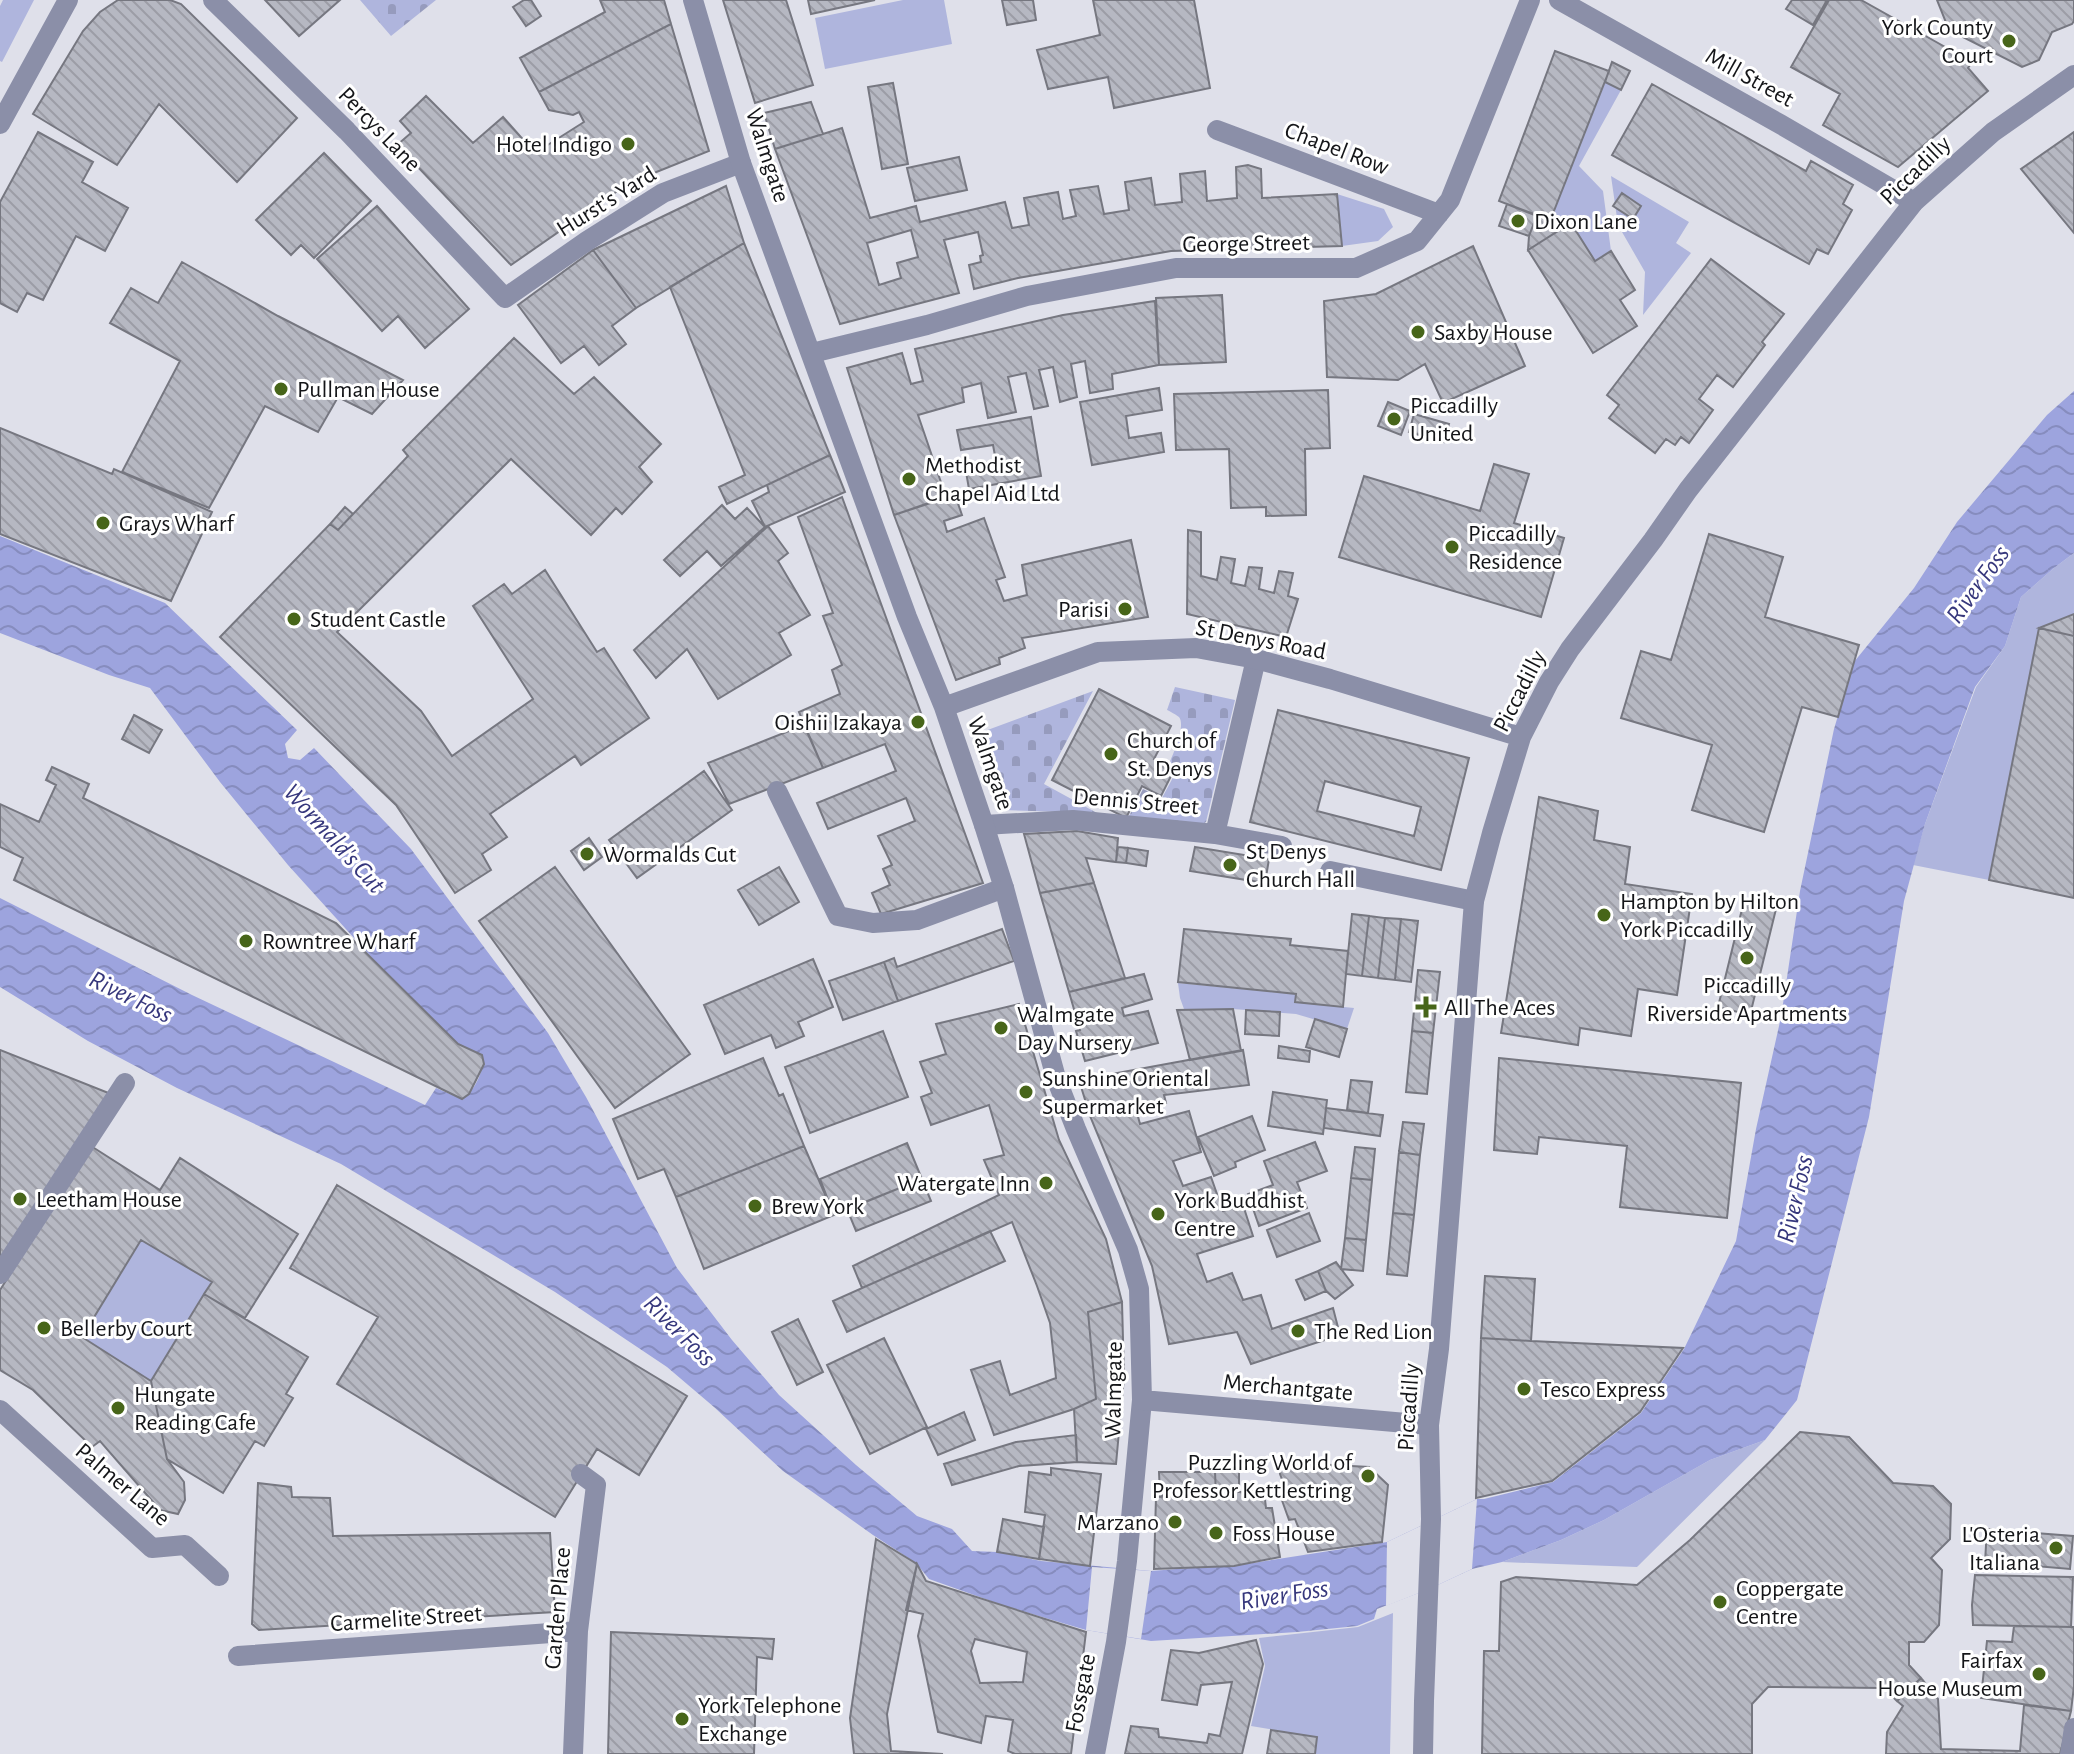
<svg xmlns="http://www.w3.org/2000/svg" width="2074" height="1754" font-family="'Alegreya Sans',sans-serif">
<defs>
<pattern id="cemetery-stones" width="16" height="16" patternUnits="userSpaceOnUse" patternTransform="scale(2)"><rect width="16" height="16" fill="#afb5dd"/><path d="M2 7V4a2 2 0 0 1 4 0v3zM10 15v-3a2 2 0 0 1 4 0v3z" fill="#969bbd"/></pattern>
<pattern id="water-waves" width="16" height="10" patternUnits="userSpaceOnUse" patternTransform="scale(2)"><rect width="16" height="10" fill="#9da4de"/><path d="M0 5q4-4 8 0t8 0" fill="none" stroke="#868cbe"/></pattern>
<pattern id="building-back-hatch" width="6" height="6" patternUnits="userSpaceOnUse" patternTransform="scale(2)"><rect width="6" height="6" fill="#b6b8c2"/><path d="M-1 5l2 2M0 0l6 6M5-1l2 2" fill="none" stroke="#9c9da6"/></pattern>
</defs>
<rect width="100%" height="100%" fill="#dfe0ea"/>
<path fill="#afb5dd" d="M3,0h31l-32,62 -2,-1v-55z
M903,0h41l8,44 -127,25 -10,-51z
M1605,82l16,8 -42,76 24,25 8,60 -16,10 -24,-38 -10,6 -11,-8z
M1611,176l78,46 -13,21 15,10 -48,62 2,-43 -27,-47z
M1337,194l47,15 9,18 -15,14 -36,5z
M2074,553v61l-35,14 -50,252 -76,-15 12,-41 51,-137 29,-41 16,-49 33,-29z
M1178,983l118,11 -1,8 59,6 -7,21 -51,-15 -63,-5h-49l-4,-11z
M141,1240l71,42 -61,99 -69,-44z
M1765,1440l-128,127 -135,-5 59,-22 43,-20 106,-60z
M1393,1613l-3,141h-75l1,-17 -65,-11 14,-60 -6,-28 99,-11z"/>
<path fill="url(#cemetery-stones)" d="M360,0h76l-45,36z
M1175,687l60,13 -29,122 -10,6 -68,-10 15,-29 19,9 15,-28 -8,-6c4,-10 17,-38 10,-47 -1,-1 -11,-7 -12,-7z
M1093,691l-49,93 53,29 -94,-3 -29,-75z"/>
<path fill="url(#water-waves)" d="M2074,391v162l-20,15 -33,29 -16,49 -30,41 -50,137 -21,77 -35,216 -72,283 -32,40 -55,20 -106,60 -43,20 -59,22 -30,7 -43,20 -52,20 -3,10 -17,7 -60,6 -146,9 -65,-11 -81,-24 -76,-27 -13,-16 -43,-28 -90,-64 -69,-64 -47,-40 -112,-75 -214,-128 -164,-76 -89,-47 -88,-54v-89l192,97 233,110 11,-17 26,11c13,-8 23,-30 20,-44l-24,-11 -85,-85 -85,-94 -68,-83 -70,-94 -41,-13 -109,-42v-97l165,67 132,127 -12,14 3,14 12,2 14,-12 97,101 137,184 38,64 91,171 55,72 47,55 77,70 61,51 35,13 20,22 25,1 44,9 110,10 102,-8 134,-21 90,-43h7l69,-17 88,-69 43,-64 52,-108 20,-112 25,-112 19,-126 34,-162 20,-67 60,-74 43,-66 90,-107z"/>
<path fill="#dfe0ea" d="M1477,1499l-5,70 -43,20 -43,17 1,-64z
M1092,1567l59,4 -10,68 -55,-9z"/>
<path fill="url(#building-back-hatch)" stroke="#767780" stroke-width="2" fill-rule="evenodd" d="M118,0h52l11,4 116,114 -60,64 -78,-78 -42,61 -84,-51 50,-83 17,-19z
M265,0h75l-41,36z
M524,0h7l10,16 -15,10 -13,-19z
M600,0h64l7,24 -132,68 -19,-34 85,-46z
M723,0h63l27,85 -58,18z
M808,0h67l-64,14z
M1002,0h31l3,20 -29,5z
M1093,0h101l16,88 -96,20 -6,-31 -60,12 -11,-39 63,-15z
M1792,0h35l-14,25 -27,-16z
M1829,0h32l111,62 -4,6 20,23 -90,76 -75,-42 17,-31 -49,-27z
M1937,0h137v21l-2,3 -20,8 -13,28 -17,7 -73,-37z
M671,24l38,127 -80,32 -118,82 -114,-120 14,-12 -11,-12 26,-25 47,47 30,-26 32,36 49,-31 -5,-10 -6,3 -24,-5 -10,-18z
M1555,51l54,20 -59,150 -51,-20z
M1612,62l18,9 -9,19 -16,-8z
M893,83l15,81 -26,5 -14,-82z
M1652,84l154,87 5,-10 42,24 -10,19 9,6 -24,44 -11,-5 -8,15 -197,-109z
M811,102l12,32 -48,15 -11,-36z
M842,128l28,90 46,-12 4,16 85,-20 7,26 17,-3 -5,-27 34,-6 5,27 13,-3 -6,-26 28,-4 6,28 25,-4 -4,-28 26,-4 4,27 27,-3 -2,-28 25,-3 2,30 30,-3 -1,-31 12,-2 13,4 1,29 75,-4 5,52 -171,5 -153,27 -44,11 -5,-24 12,-3 -1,-6 3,-1 -5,-23 -34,8 15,53 -119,31 -65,-175zM911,230l7,27 -21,6 4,15 -22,7 -12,-42z
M38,132l55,30 -11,20 46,26 -23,43 -29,-15 -33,64 -16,-7 -10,19 -17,-9v-101z
M2074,132v101l-53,-64z
M324,153l47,48 -57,57 -13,-13 -10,10 -35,-35z
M959,157l8,33 -52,11 -8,-33z
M726,186l18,57 -108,65 -43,-58z
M1622,193l19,13 -8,13 -20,-13z
M1507,204l30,11 -8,21 -30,-10z
M377,206l92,103 -44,39 -27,-32 -16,15 -65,-72z
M1537,215l13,6 11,8 -33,21 1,-14z
M1571,223l24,38 16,-10 24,39 -15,10 17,26 -44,27 -65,-103z
M744,243l86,212 -103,49 -8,-17 26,-12 -75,-188z
M1473,246l52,120 -82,37 -18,-39 -27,16 -71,-3 -3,-76 52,-7z
M593,250l43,58 -24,18 14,18 -27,21 -15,-19 -23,17 -43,-58z
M1711,259l73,55 -22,28 3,3 -32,42 -16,-12 -18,24 14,11 -24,33 -8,-6 -6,8 -9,-6 -11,14 -46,-35 10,-13 -12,-10z
M182,262l96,54 125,64 -31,34 -34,-17 -20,35 -53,-26 -56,102 -87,-36 58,-111 -70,-38 21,-35 27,15z
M1222,295l4,67 -67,3 -3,-67z
M1155,301l4,64 -47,9 1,15 -23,4 -5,-32 -14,3 6,33 -17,5 -7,-35 -14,3 9,36 -14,3 -8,-36 -18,4 8,35 -28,6 -7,-35 -19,5 2,14 -46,13 28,82 -52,18 -47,-147 55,-15 9,31 12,-3 -8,-32 148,-34z
M514,338l60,56 20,-17 67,67 -22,23 13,15 -30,32 -6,-6 -25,27 -80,-76 -174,173 84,79 31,45 81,-57 -60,-93 31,-22 8,10 33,-24 52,82 7,-4 45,70 -68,47 -6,-9 -85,58 17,23 -25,17 9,16 -36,23 -59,-88 -176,-168 110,-113 8,6 70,-74 -5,-6z
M1159,388l3,22 -36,6 3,22 32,-5 3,19 -72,13 -12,-63z
M1328,390l2,58 -25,1 1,66 -40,1v-9l-35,1 -2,-59 -53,1 -2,-56z
M1388,402l22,9 -9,24 -23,-9z
M1414,414l35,10 -5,18 -35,-10z
M1031,417l10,59 -72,13 -4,-23 31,-5 -3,-16 -32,5 -4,-20z
M0,428l112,46 2,-5 98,43 -41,89 -171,-67z
M830,455l15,37 -80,35 -13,-26 17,-9 -2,-7z
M1494,464l35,10 -15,49 50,15 -23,79 -202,-60 25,-81 116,35z
M955,495l7,20 -18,6 3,11 37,-14 21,59 -9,3 8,21 23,-6 -5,-30 109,-25 17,77 -126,21 3,10 -26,10 1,6 -44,16 -62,-165z
M842,497l141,386 -102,31 -9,-21 18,-8 -7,-16 9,-4 -14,-29 37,-15 -9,-23 -78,31 -11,-26 79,-32 -11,-27 -62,24 -24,-56 41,-18 -8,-24 10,-5 -19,-49 10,-3 -35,-96z
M722,505l13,14 12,-11 18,19 -44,39 -14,-15 -27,25 -16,-16z
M345,507l8,7 -15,16 -8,-6z
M768,526l20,27 -10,8 32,54 -31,18 12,22 -73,44 -31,-50 -31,29 -22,-28z
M1188,530l13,2v44l16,4 4,-23 14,2 -4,24 14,3 4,-19 13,1 -3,21 15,4 5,-22 14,2 -5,23 10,3 -12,38 -99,-23z
M1709,534l74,23 -18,60 94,28 -21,72 -36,-10 -38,125 -72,-22 20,-65 -91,-27 20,-67 30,9z
M2074,614v22l-35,-8z
M2039,628l35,8v262l-85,-18z
M1099,689l72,37 -17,33 20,11 -13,26 -19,-10 -16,32 -74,-38z
M1278,710l191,48 -28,112 -191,-48zM1325,781l96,26 -7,29 -97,-25z
M134,715l28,15 -13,23 -27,-14z
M804,725l19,43 -94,36 -21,-41z
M52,767l37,17 -6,14 253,125 122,121 24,11 2,9 -15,30 -7,5 -448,-219 9,-22 -23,-11v-43l39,18 17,-37 -10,-5z
M704,771l28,39 -95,68 -28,-38z
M1539,797l59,14 -4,29 36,7 -5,37 67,10 -15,101 -39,-6 -7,47 -51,-8 -2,17 -77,-12z
M1077,831l41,7 -2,24 -30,-4 8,25 -54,10 -16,-59z
M589,838l13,19 -18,13 -13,-19z
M1118,847l10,1 -2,15 -10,-1z
M1195,847l74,12 -4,24 -75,-12z
M1128,848l20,3 -2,15 -20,-3z
M555,867l135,187 -75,54 -136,-187z
M779,867l20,35 -40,23 -21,-35z
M1094,883l31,95 -56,14 -29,-99z
M1744,901l32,8 -26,106 -32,-8z
M1352,914l17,2 -7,60 -16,-2z
M1369,916l16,2 -7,60 -16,-2z
M1385,918l16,1 -6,61 -17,-2z
M1401,919l17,2 -7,61 -16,-2z
M1002,929l12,32 -116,40 -14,-39 10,-4 3,9z
M1184,929l107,10 -1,6 58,6 -5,56 -48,-5 1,-8 -118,-12z
M813,959l20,48 -35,15 6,14 -28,12 -5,-13 -46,19 -21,-49z
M884,962l14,39 -55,19 -14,-39z
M1418,970l22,2 -7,61 -21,-2z
M1144,974l8,25 -30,9 2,8 24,-5 10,32 -73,18 -9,-30 4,-1 -11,-38z
M1019,1004l40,136 47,99 16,63 -34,10 8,87 -22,10 -80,26 -23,-65 29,-9 10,34 46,-17 -6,-55 -13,-37 -25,-64 -150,66 -9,-22 146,-71 -15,-35 20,-5 -15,-50 -58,20 -10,-28 11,-4 -12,-31 26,-8 -10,-30z
M1233,1009l8,42 -51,9 -13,-50z
M1246,1010l34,2 -1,24 -34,-2z
M1315,1019l32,10 -8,28 -33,-10z
M883,1031l25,66 -98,36 -25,-66z
M1412,1031l21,2 -6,61 -21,-2z
M1279,1046l31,5 -1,11 -31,-4z
M0,1050l111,44 -111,165z
M1243,1050l6,35 -85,10 2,8 -30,6 4,15 49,-13 12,41 -28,9 10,25 28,-9 12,34 20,-6 10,31 -56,18 10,28 25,-9 11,27 18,-5 11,34 61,-21 7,27 -89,29 -14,-32 -68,12 -17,-78 -62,-150 -11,-36z
M763,1058l16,38 4,-2 21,52 -128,51 -12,-28 -26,10 -25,-60z
M1499,1058l242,25 -14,135 -107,-11 7,-61 -88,-9 -2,17 -43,-4z
M1351,1080l21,2 -4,31 -21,-3z
M1273,1092l54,8 -4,34 -55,-8z
M1326,1108l57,7 -3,21 -56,-8z
M1252,1116l13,34 -30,12 1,5 -22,9 -16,-39z
M1403,1122l21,2 -4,31 -21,-3z
M1315,1142l12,29 -30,11 10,26 -48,18 -11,-32 25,-9 -9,-24z
M907,1143l15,36 -88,36 -14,-36z
M91,1146l69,44 20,-32 118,76 -53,84 -41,-24 8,-12 -71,-42 -59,97 69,44 16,78 17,23 1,18 -7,14 -18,-4 -60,-69 -8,6 -59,-57 -33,-20v-80z
M804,1146l30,69 -130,54 -28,-72z
M1355,1147l20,2 -3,31 -21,-2z
M1399,1152l21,3 -6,60 -21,-2z
M1351,1178l21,2 -6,60 -21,-2z
M922,1179l9,22 -75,30 -9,-22z
M337,1185l350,211 -48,79 -42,-26 -42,68 -218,-133 41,-67 -88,-49z
M1309,1213l11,28 -43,16 -10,-27z
M1393,1213l21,2 -7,61 -20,-2z
M990,1231l15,30 -158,71 -14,-31z
M1345,1238l21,2 -3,31 -22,-2z
M1336,1262l17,23 -18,14 -9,-8 -8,-20z
M1318,1271l8,20 -21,9 -9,-20z
M1485,1276l50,3 -4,62 -50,-3z
M204,1294l104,63 -22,37 7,4 -29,48 -9,-5 -32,52 -56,-34 -16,-78z
M1122,1302l2,75 -8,87 -39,-2 -3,-53 22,-10 -8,-87z
M798,1319l25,53 -26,13 -25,-53z
M884,1338l43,89 -57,27 -43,-89z
M1481,1338l50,3 152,7 -43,64 -88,69 -76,17z
M964,1412l11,28 -37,15 -12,-26z
M1800,1432l49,5 44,46 40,3 18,18 -1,35 -19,19 11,12 -3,55 -15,17h-15v23l12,13 -24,23 -13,-13 -116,-1 -16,17v50h-270l2,-103h15l2,-69 15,-5 121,8 53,-45z
M1076,1435l1,27 -58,4 -67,19 -8,-21 72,-22z
M1279,1462l90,5 19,18 -6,57 -74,10 -13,-33 -6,1 -10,-28 7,-2 -6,-16z
M1051,1468l50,6 -11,92 -51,-7 6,-44 -20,-3 4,-40 22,3z
M1239,1470v22l25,-1 2,17h6l8,49 -46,9 -80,3 2,-72 60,-2 -1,-23z
M1159,1472h56l1,23h-56z
M258,1483l33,4 1,10 38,1 3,38 217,-3 5,79 -296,18 -7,-6z
M1003,1519l41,8 -5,32 -42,-7z
M1987,1529l86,7 -3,33 -85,-7z
M876,1539l41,25 -30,150 4,37 52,3h-89l-4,-36z
M917,1564l9,17 160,51 -15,122h-56l-7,-3 5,-31 -27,-4 -5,27 -43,-11 -20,-96 5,-22 -17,-4zM975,1639l52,13 -4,30 -43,1 -9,-32z
M1975,1575l98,2 -2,50 -98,-2 -1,-20z
M2014,1626l60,1v59l-3,25 -90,-13 6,-57 25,1z
M611,1632l163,7 -2,20 -15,-2 -3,97h-146z
M1256,1640l7,24 -21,90h-117l6,-28 27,3 1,8 48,6 2,-9 11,2 12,-54 -31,3 -4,20 -35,-5 9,-50 28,3z
M1921,1678l17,21 3,50 79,2 4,-46 47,6 -11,43h-174l1,-22 16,-26 -6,-5z
M1271,1730l46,7 -2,17h-48z"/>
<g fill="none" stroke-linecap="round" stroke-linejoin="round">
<path stroke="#8b8fa8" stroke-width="20" d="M0,1274l125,-191
M0,1410l152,138 33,-3 34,31"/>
<path stroke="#8b8fa8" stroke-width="20" d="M213,0l134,131 158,167 82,-57 76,-48 78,-30
M1559,0l221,124 134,78
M0,124l68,-124
M1217,130l222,84
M812,353l115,-28 100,-29 149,-28h180l61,-27 33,-41 80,-200
M777,791l61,125 35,7 44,-3 87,-32
M984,825l89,-5 142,14 67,12
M1215,834l41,-175
M1330,871l144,30
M238,1656l340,-25
M573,1754l5,-123 18,-146 -15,-11
M1095,1754l21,-112 11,-81 15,-161
M1423,1754l1,-53 7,-182 -2,-94
M2070,1754l4,-26"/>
<path stroke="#8b8fa8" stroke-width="20" d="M693,0l48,163 166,454 37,90 40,118 20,63 52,190 20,51 52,121 11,39 3,111 287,25 10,-76 35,-448 18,-68 29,-96 28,-55 21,-33 83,-109 35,-50 226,-288 79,-70 81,-57
M944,707l154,-55 98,-4 60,11 74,20 191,58"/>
</g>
<g fill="#476519" stroke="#fff" stroke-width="3">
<circle cx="2009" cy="41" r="8"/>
<circle cx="628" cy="144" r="8"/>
<circle cx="1518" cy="221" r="8"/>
<circle cx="1418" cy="332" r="8"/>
<circle cx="281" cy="389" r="8"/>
<circle cx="1394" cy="419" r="8"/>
<circle cx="909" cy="479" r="8"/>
<circle cx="103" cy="523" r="8"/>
<circle cx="1452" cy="547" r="8"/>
<circle cx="1125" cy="609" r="8"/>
<circle cx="294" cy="619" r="8"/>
<circle cx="918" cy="722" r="8"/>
<circle cx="1111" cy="754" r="8"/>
<circle cx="587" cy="854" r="8"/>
<circle cx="1230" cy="865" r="8"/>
<circle cx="1604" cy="915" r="8"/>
<circle cx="246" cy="941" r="8"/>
<circle cx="1747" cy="958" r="8"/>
<path d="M1422 995h8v8h8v8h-8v8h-8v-8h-8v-8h8z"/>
<circle cx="1001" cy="1028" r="8"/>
<circle cx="1026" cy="1092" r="8"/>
<circle cx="1046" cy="1183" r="8"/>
<circle cx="20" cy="1199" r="8"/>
<circle cx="755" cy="1206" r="8"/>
<circle cx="1158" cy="1214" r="8"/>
<circle cx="44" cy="1328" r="8"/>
<circle cx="1298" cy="1331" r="8"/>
<circle cx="1524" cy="1389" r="8"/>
<circle cx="118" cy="1408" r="8"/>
<circle cx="1368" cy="1476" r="8"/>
<circle cx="1175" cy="1522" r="8"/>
<circle cx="1216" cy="1533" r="8"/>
<circle cx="2056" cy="1548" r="8"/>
<circle cx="1720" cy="1602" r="8"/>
<circle cx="2039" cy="1674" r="8"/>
<circle cx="682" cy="1719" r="8"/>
</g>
<g text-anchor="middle" stroke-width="6" stroke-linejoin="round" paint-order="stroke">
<g font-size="24" fill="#141518" stroke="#fff" text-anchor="start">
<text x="1993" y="35" text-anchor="end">York County<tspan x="1993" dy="28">Court</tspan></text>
<text x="612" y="152" text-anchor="end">Hotel Indigo</text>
<text x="1534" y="229">Dixon Lane</text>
<text x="1434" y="340">Saxby House</text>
<text x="297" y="397">Pullman House</text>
<text x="1410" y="413">Piccadilly<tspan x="1410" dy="28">United</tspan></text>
<text x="925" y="473">Methodist<tspan x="925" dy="28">Chapel Aid Ltd</tspan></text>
<text x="119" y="531">Grays Wharf</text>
<text x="1468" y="541">Piccadilly<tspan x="1468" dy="28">Residence</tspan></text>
<text x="1109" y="617" text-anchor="end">Parisi</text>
<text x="310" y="627">Student Castle</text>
<text x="902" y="730" text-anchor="end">Oishii Izakaya</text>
<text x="1127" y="748">Church of<tspan x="1127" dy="28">St. Denys</tspan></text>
<text x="1246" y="859">St Denys<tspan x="1246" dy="28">Church Hall</tspan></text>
<text x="603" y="862">Wormalds Cut</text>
<text x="1620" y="909">Hampton by Hilton<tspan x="1620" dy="28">York Piccadilly</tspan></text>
<text x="262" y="949">Rowntree Wharf</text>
<text x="1747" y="993" text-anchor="middle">Piccadilly<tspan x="1747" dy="28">Riverside Apartments</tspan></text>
<text x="1444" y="1015">All The Aces</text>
<text x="1017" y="1022">Walmgate<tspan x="1017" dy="28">Day Nursery</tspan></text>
<text x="1042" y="1086">Sunshine Oriental<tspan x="1042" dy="28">Supermarket</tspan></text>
<text x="1030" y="1191" text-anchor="end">Watergate Inn</text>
<text x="36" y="1207">Leetham House</text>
<text x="1174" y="1208">York Buddhist<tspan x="1174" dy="28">Centre</tspan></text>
<text x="771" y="1214">Brew York</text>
<text x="60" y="1336">Bellerby Court</text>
<text x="1314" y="1339">The Red Lion</text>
<text x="1540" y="1397">Tesco Express</text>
<text x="134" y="1402">Hungate<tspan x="134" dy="28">Reading Cafe</tspan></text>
<text x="1352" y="1470" text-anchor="end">Puzzling World of<tspan x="1352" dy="28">Professor Kettlestring</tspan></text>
<text x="1159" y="1530" text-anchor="end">Marzano</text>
<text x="1232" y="1541">Foss House</text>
<text x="2040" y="1542" text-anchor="end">L'Osteria<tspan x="2040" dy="28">Italiana</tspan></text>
<text x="1736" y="1596">Coppergate<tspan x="1736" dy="28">Centre</tspan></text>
<text x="2023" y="1668" text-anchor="end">Fairfax<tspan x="2023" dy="28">House Museum</tspan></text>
<text x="698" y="1713">York Telephone<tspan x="698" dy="28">Exchange</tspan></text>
</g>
<g font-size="24" fill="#141518" stroke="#fff">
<text transform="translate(1750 77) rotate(29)" y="8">Mill Street</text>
<text transform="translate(380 129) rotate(46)" y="8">Percys Lane</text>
<text transform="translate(1337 148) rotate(21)" y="8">Chapel Row</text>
<text transform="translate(768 155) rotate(72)" y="8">Walmgate</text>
<text transform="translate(1915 170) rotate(-44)" y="8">Piccadilly</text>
<text transform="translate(606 201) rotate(-32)" y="8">Hurst's Yard</text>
<text transform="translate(1246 243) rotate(-1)" y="8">George Street</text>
<text transform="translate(1261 639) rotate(11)" y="8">St Denys Road</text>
<text transform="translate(1519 691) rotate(-63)" y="8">Piccadilly</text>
<text transform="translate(991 763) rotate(71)" y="8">Walmgate</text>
<text transform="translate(1136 801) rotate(5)" y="8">Dennis Street</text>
<text transform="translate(1288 1387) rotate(5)" y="8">Merchantgate</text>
<text transform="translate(1113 1390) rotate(-89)" y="8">Walmgate</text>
<text transform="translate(1408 1407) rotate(-86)" y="8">Piccadilly</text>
<text transform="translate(123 1484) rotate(40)" y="8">Palmer Lane</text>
<text transform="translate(557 1608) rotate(-85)" y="8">Garden Place</text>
<text transform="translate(406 1618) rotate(-4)" y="8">Carmelite Street</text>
<text transform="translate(1080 1693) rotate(-79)" y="8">Fossgate</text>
</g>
<g font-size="26" font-style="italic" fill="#36377c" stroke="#fff">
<text transform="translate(1977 584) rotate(-54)" y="9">River Foss</text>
<text transform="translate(335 838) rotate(48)" y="9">Wormald's Cut</text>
<text transform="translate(131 996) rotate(26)" y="9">River Foss</text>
<text transform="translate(1794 1199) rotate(-77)" y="9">River Foss</text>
<text transform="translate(680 1330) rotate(45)" y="9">River Foss</text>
<text transform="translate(1284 1594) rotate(-9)" y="9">River Foss</text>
</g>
</g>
</svg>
